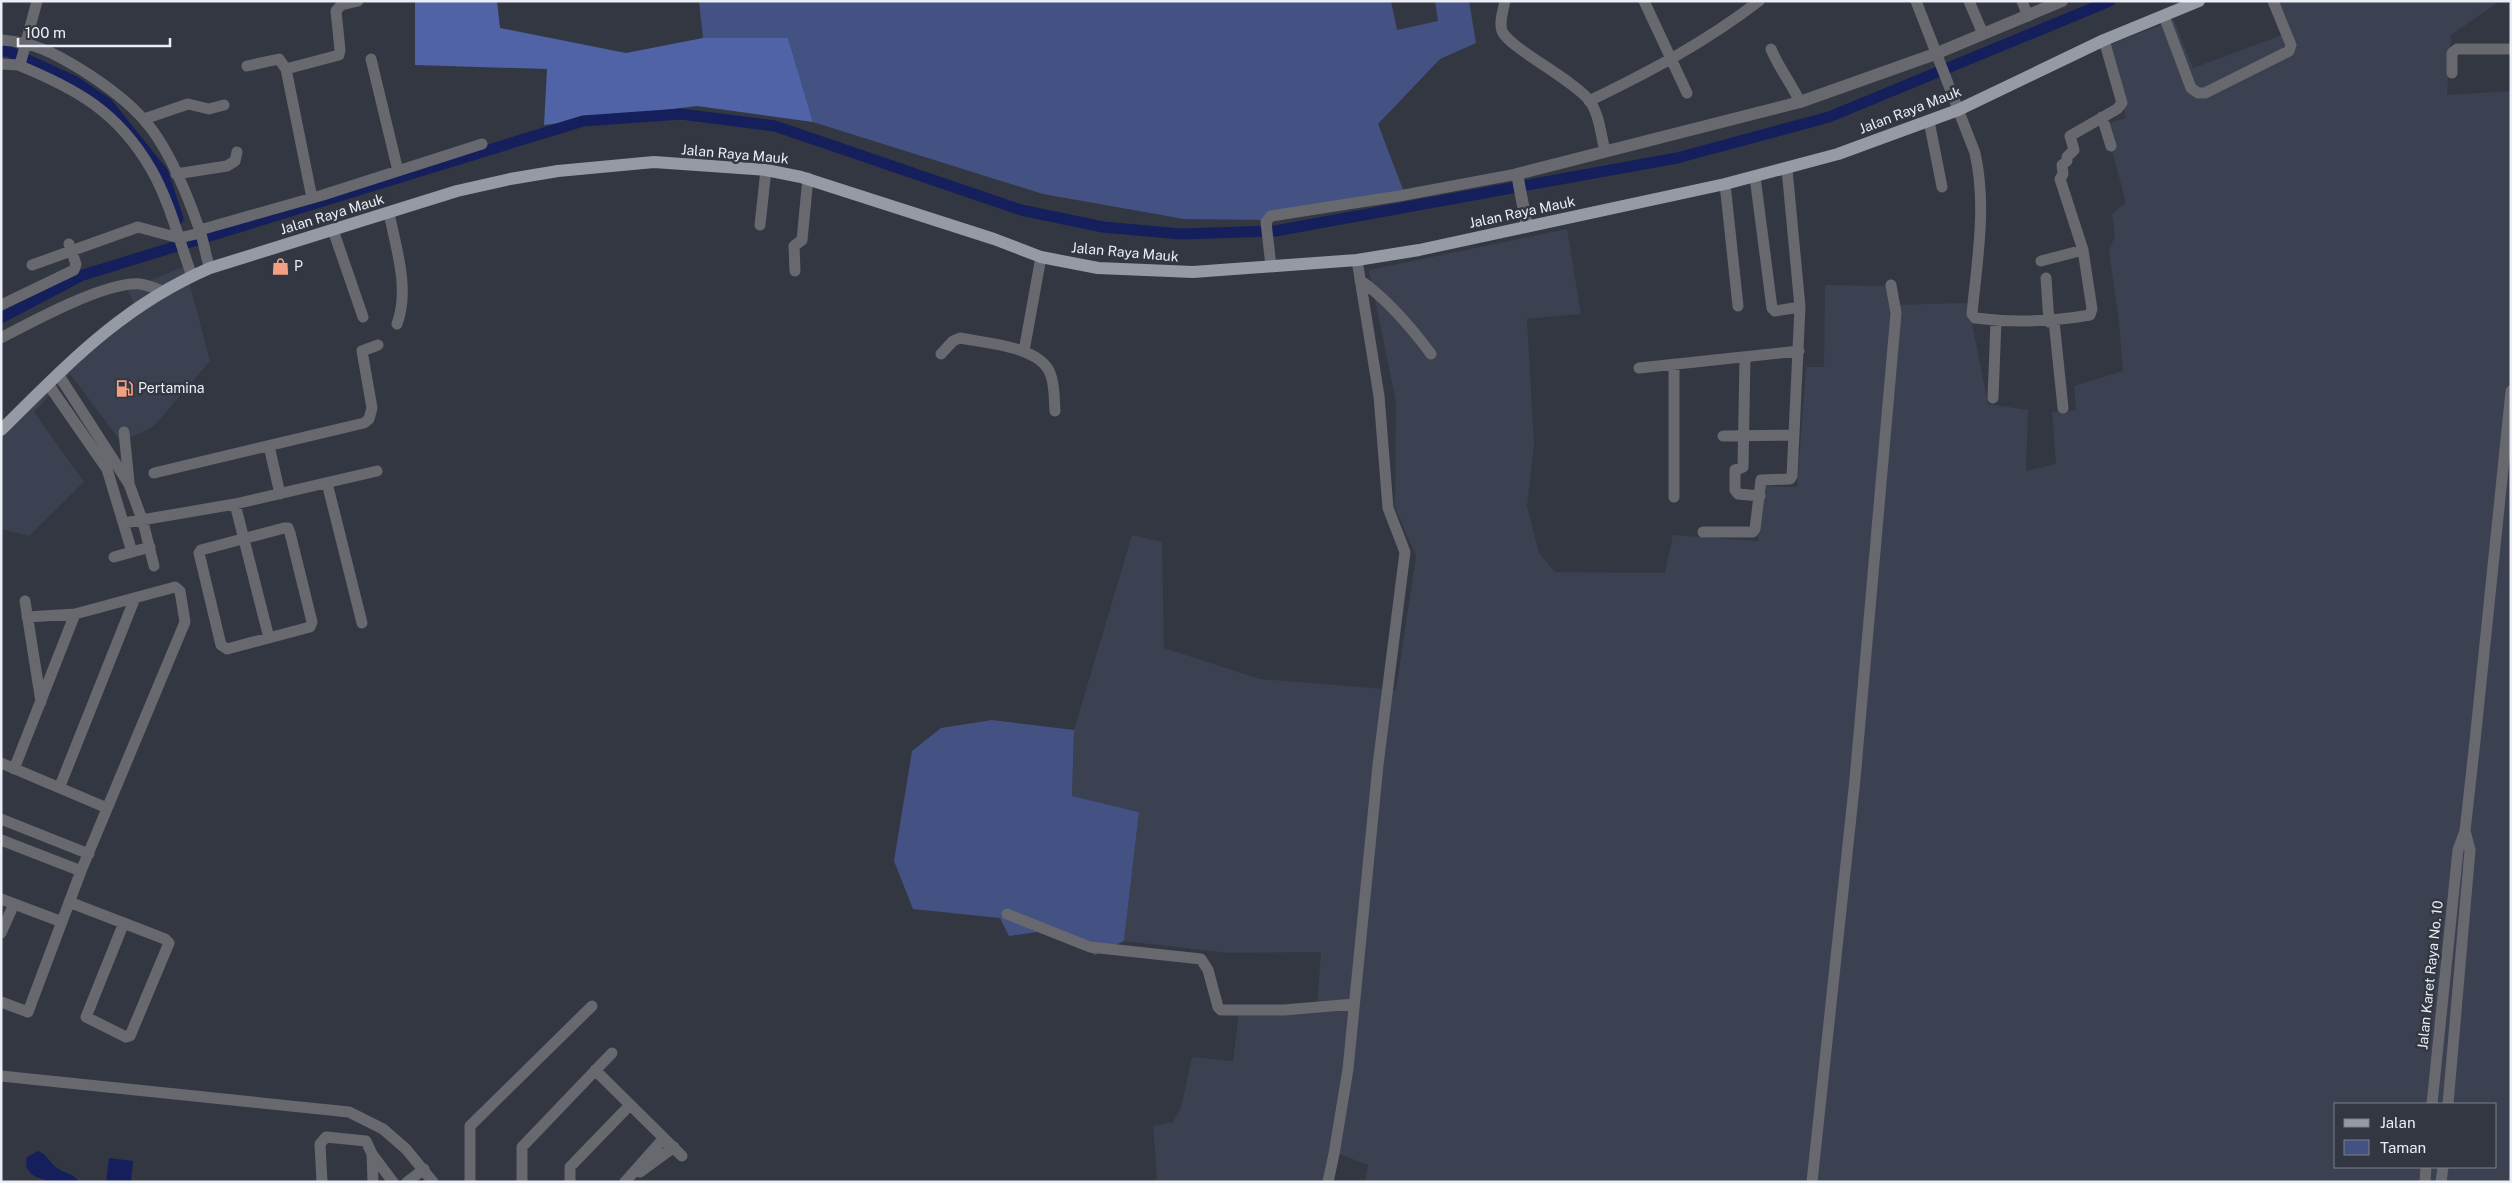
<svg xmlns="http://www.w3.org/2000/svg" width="2512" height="1183" font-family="'Public Sans',sans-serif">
<rect width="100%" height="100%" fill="#333742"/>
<path fill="#3b4151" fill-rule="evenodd" d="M2267,1h233l-49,34 -4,60 64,-4v1091h-1146l3,-17 -34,-13 -8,30h-173l4,-4 -4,-52 20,-4 8,-14 11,-51 41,4 6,-50 78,-4 4,-55 -93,1 -104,-12 15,-129 -67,-16 2,-66 58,-195 30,7 2,106 96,31 136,11 20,-134 -21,-49 1,-105 -27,-132 198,-41 14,85 -54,5 7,125 -7,62 12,47 16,19 110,1 8,-38 85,6 5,-55 34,1 9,-120h18l1,-82 62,1 2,19 79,-2 20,101 40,6 -2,61 30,-7 -4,-52 24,-2 -2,-24 49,-15 -4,-49 -10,-72 6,-14 -3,-22 14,-11 -21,-79 21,-6 -20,-72 68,-26 19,48 89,-33zM2336,1104h160v63h-160z
M185,266l25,95 -57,66 -32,15 -51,-68 -36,38 50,70 -55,54 -28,-7v-105l132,-122 -5,-12z"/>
<path fill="#435282" d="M699,1h692l6,29 41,-9 -3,-20h34l7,42 -36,16 -62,65 29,76 -138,20 -85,-1 -141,-25 -230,-72 -25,-84h-85z
M992,720l82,10 -2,66 67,16 -15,129 -29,14 -43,-25 -43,6 -9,-18 -87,-9 -19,-48 18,-110 29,-23z"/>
<path fill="#4f63a6" d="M415,1h82l3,27 126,25 77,-15h85l25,84 -116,-16 -153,19 3,-56 -132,-4z"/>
<path fill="#141f5c" d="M38,1151c10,4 12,13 21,18 7,5 15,4 20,13 -20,0 -59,1 -52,-25z
M109,1158l24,3 -2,21h-25z"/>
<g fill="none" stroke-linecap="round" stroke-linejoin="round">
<path stroke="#141f5c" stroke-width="11" d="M1,51h7l66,30 33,22 56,70 15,46
M1,318l82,-43 500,-154 98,-7 94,12 246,84 82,17 78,7 94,-3 402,-73 152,-41 281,-116"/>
<path stroke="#67696f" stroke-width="11" d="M1505,1c-2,10 -6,21 -3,30 6,16 70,48 87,69 10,13 12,35 16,51
M1644,1l43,92
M1916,1l59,152c12,53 2,108 -3,161l3,4c39,5 75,4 115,-3l2,-6 -9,-59 -42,11
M1969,1l14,33
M2022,1l6,15
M2164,16l27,72 7,5h7l84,-42 2,-6 -18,-44
M1,40c33,2 53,13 81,30 22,14 45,30 62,50 24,26 43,74 55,108 5,13 6,27 11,40
M1771,49c8,19 20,34 29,53
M371,59l27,112
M1,64l17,1 3,-4 16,-60
M18,65c59,24 100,47 133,104 19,33 28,72 41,107
M247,66l32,-7 7,10
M2452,73v-20l5,-4h54
M1589,101c60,-29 117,-59 170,-100
M2102,117l9,29
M144,119l44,-15 21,5 15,-4
M1929,121l13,66
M176,174l51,-8 8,-5 2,-9
M1755,177l17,131 3,3 25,-4
M1725,184l13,122
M312,198l-26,-129 53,-14 1,-5 -4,-39 5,-6 17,-4
M389,213c7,35 21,76 8,111
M760,225l6,-55
M333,230l30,87
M2083,250l-23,-71 3,-5 -1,-9 5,-4v-4l7,-7 -4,-14 47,-27 5,-6 -18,-63
M32,265l106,-38 41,11 17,-4 4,-4 123,-35 159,-51
M1271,266l-5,-44 5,-6 128,-20 118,-22
M795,271l-1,-25 8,-6 6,-62
M2046,278l3,44
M1360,280c28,20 51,47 71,74
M1,305l73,-35 2,-6 -7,-20
M2054,321l9,87
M1,338c30,-16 106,-57 139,-54 7,1 15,4 22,7
M1024,351l17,-94
M941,354l12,-13 7,-3c25,5 79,8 90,35 5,11 4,26 5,38
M1745,357l-2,110 -8,3v20l3,4 22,2
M1674,364v133
M1639,368l160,-17
M58,374l71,110 14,38 11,44
M48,384l59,85 25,83
M1993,398l3,-77
M124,432l5,50
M1723,436l71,-1
M269,446l11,48
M154,473l210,-50 5,-4 3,-11 -10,-57 16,-6
M327,483l35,140
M235,504l34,134
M124,523l111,-19 142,-33
M284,528h4l2,5 22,89 -2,5 -83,22 -6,-4 -22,-92 2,-3z
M1703,532h50l2,-3 6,-49 29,-1 2,-3 8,-169 -13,-138
M114,557l36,-10
M25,601l16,101
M1,763l106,45
M14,769l61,-155
M60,786l75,-188
M1,819l88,35
M1,840l80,31
M1,899l61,23
M69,902l96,37 4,4 -39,93 -4,1 -40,-20 37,-92
M1007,914l83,33 111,12 7,11 10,37 3,3h63l70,-6
M1,933l13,-29
M1,1002l27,10 53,-141 104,-249 -5,-31 -5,-4 -100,27 -48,3
M595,1070l87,86
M1,1076l348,36 34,17 23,20 27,33
M2432,1104l26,-254 7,-19 10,-90 36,-350
M2448,1104l22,-254 -5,-19
M372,1154l1,28
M640,1172l34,-25
M322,1182l-2,-38 6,-7 40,4 6,13 21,28
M407,1182l17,-13
M470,1182v-56l122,-120
M522,1182v-35l90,-94
M570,1182v-15l60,-62
M625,1182l39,-44
M1328,1182l6,-28 14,-85 30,-304 27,-213 -17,-44 -9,-112 -22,-136
M1812,1182l43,-403 41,-466 -5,-28
M2425,1182l1,-15
M2441,1182l2,-15"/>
<path stroke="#67696f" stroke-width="12" d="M1527,226l-10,-52 283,-72 135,-48 127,-53"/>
<path stroke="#969aa5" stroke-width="12" d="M1,430c67,-66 121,-124 209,-162l247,-77 53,-12 48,-8 96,-9 112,8 35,7 193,62 47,18 57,11 95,4 164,-12 62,-10 306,-66 113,-30 120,-44 146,-70 95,-39"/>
</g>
<defs>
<symbol id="shop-bare" viewBox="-9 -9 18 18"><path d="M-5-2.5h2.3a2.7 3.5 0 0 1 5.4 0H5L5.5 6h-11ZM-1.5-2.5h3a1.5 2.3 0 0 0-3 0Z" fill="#f39f82" stroke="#333742" stroke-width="2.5" paint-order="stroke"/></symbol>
<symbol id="fuel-bare" viewBox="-9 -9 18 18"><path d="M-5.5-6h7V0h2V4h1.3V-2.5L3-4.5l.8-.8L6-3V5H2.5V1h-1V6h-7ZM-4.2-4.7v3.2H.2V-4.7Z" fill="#f39f82" stroke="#333742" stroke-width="2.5" paint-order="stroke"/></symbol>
</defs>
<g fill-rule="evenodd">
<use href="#shop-bare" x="268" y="254" width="25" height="25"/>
<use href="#fuel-bare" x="112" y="376" width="25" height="25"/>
</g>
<g text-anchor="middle" stroke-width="5" stroke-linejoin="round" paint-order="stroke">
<g font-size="14" fill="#ebeef5" stroke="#333742">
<text transform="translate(1910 110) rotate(-21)" y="5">Jalan Raya Mauk</text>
<text transform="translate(735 154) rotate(5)" y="5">Jalan Raya Mauk</text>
<text transform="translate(1522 212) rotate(-12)" y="5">Jalan Raya Mauk</text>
<text transform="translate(332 214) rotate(-17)" y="5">Jalan Raya Mauk</text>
<text transform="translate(1125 252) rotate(5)" y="5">Jalan Raya Mauk</text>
<text transform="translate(2430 975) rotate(-84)" y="5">Jalan Karet Raya No. 10</text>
</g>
<g font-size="14" fill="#ebeef5" stroke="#333742" text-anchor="start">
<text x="294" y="271">P</text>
<text x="138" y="393">Pertamina</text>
</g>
</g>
<rect width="2512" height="1183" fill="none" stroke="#ebeef5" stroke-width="5"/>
<rect x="2334" y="1103" width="162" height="65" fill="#333742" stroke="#7d808a"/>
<rect x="2344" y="1119" width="25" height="8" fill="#969aa5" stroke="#7d808a"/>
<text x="2380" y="1128" font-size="15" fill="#ebeef5">Jalan</text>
<rect x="2344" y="1140" width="25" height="15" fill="#435282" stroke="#7d808a"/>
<text x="2380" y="1153" font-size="15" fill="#ebeef5">Taman</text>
<path d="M18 38v8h152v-8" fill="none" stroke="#ebeef5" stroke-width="2.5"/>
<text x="25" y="38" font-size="15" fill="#ebeef5" stroke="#333742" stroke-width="4" paint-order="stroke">100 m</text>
</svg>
